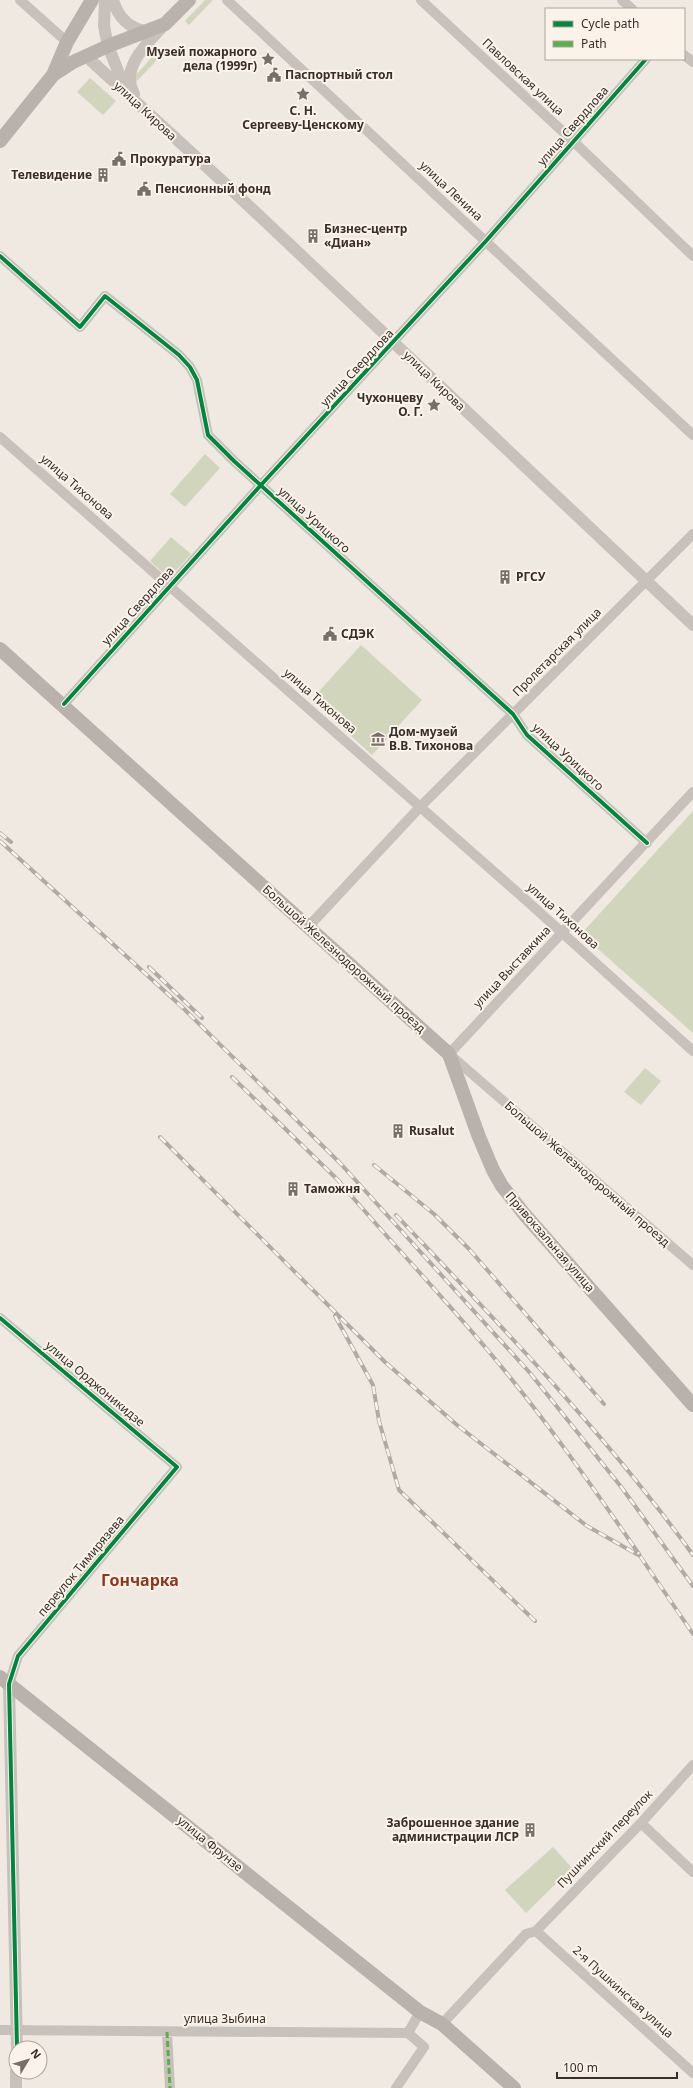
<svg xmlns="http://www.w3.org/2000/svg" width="693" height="2088" font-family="'Noto Sans',sans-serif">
<rect width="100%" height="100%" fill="#efe9e2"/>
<path fill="#d0d5bc" d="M205,0h8l-24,25 -4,-4z
M153,56l5,3 -21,22 -2,-2v-3z
M90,78l26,23 -13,14 -26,-23z
M205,454l15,14 -35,39 -15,-13z
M171,537l20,17 -22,24 -19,-17z
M361,645l61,55 -50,55 -61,-55z
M693,811v222l-112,-99z
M645,1068l16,13 -20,24 -17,-13z
M553,1847l19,21 -46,45 -21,-23z"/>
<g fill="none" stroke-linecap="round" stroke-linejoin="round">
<path stroke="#c8c1bb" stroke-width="10" d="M20,0l47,42
M227,0l466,435
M421,0l152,141 120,115
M622,0l10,9
M684,55l9,7
M0,256l80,71 25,-31 74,59 11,12 7,13 11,55 26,26 279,253 14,21 120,108
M0,437l527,464 166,150
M64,704l197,-219 225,-244 160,-182
M693,792l-244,262 244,211
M308,927l112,-120 273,-273
M0,1318l177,149 -159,189 -9,28
M641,1823l52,49
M536,1931l157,142
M442,2024l84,-90 10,-3 105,-108 52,-58
M0,2030l408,3 12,-21
M167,2032l3,56
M396,2088l28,-41 -16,-14"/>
<path stroke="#c8c1bb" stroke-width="12" d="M105,0l-1,26 4,20 18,45
M113,0c5,17 16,29 34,31
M86,56l147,135 460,434
M134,94c-15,-27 15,-52 31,-70
M9,1684l8,364
M16,2088v-16"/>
<path stroke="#b9b1ab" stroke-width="14" d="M53,75l20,-13 35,-16 57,-22 24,-24
M0,141l53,-66 14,-33 25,-42
M0,649l449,405 30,83 14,33 9,16 23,29 168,190
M0,1677l420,335 22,12 72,64"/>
<defs>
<path id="rail" d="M0,833l11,9
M0,841l182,166 158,156 190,210 92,115 71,98
M149,967l53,51
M232,1077l108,105
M160,1137l225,225 72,63 130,101 53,30 53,78
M374,1165l60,49 35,35 135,155
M337,1179c48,57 100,111 148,168 56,66 105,136 154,207
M396,1215c103,109 209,218 297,340
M335,1316l38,69 6,36 20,69 136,131"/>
</defs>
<use href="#rail" stroke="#b0aaa5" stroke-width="4"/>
<use href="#rail" stroke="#fbf3ea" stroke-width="2.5" stroke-dasharray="8" stroke-linecap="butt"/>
<path stroke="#56b246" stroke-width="3" stroke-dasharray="6 3" stroke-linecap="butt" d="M167,2032l3,56"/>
<defs>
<path id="cycleway" d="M0,256l80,71 25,-31 74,59 11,12 7,13 11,55 26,26 279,253 14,21 120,108
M64,704l197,-219 225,-244 160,-182
M0,1318l177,149 -159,189 -9,28 8,364"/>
</defs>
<use href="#cycleway" stroke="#fbf3ea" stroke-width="6"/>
<use href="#cycleway" stroke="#00873e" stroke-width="4"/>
</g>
<defs>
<symbol id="sight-bare" viewBox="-9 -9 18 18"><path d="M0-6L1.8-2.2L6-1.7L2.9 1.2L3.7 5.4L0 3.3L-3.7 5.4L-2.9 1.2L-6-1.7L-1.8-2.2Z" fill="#796f6a" stroke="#fbf3ea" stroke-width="2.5" paint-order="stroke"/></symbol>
<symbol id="civic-bare" viewBox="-9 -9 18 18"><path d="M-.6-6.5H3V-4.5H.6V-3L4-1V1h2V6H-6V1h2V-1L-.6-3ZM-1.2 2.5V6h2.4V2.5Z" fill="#796f6a" stroke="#fbf3ea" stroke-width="2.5" paint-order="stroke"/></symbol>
<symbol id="building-bare" viewBox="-9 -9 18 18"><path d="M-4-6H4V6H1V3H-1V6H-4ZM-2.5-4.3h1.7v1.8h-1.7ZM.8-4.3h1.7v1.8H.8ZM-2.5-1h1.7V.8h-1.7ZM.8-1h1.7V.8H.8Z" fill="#796f6a" stroke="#fbf3ea" stroke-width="2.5" paint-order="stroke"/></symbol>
<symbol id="museum-bare" viewBox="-9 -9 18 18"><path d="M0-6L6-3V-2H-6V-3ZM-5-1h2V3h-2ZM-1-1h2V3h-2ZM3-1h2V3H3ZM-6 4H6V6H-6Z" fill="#796f6a" stroke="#fbf3ea" stroke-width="2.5" paint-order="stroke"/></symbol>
</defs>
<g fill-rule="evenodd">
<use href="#sight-bare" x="258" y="49" width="20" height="20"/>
<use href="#civic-bare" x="264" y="65" width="20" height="20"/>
<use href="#sight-bare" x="293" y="84" width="20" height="20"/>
<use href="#civic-bare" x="109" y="149" width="20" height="20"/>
<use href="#building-bare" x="93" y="165" width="20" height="20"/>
<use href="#civic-bare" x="134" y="179" width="20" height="20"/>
<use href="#building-bare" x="303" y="226" width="20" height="20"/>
<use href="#sight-bare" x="424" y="395" width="20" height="20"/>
<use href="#building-bare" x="495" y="567" width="20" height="20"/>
<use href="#civic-bare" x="320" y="624" width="20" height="20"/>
<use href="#museum-bare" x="368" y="729" width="20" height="20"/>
<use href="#building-bare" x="388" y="1121" width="20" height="20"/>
<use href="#building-bare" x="283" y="1179" width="20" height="20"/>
<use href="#building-bare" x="520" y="1820" width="20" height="20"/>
</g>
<g text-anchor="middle" stroke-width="4" stroke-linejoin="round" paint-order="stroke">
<g font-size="12" font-weight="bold" fill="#392e29" stroke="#fbf3ea" text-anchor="start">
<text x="257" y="56" text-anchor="end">Музей пожарного<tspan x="257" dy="14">дела (1999г)</tspan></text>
<text x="285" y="79">Паспортный стол</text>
<text x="303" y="115" text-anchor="middle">С. Н.<tspan x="303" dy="14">Сергееву-Ценскому</tspan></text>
<text x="130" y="163">Прокуратура</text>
<text x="92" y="179" text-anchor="end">Телевидение</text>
<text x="155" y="193">Пенсионный фонд</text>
<text x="324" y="233">Бизнес-центр<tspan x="324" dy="14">«Диан»</tspan></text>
<text x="423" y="402" text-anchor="end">Чухонцеву<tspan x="423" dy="14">О. Г.</tspan></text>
<text x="516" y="581">РГСУ</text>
<text x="341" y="638">СДЭК</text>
<text x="389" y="736">Дом-музей<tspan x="389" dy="14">В.В. Тихонова</tspan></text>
<text x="409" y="1135">Rusalut</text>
<text x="304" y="1193">Таможня</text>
<text x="519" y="1827" text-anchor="end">Заброшенное здание<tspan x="519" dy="14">администрации ЛСР</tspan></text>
</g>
<g font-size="12" fill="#392e29" stroke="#fbf3ea">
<text transform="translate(523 77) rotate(43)" y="4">Павловская улица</text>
<text transform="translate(145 111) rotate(43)" y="4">улица Кирова</text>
<text transform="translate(573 126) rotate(-49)" y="4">улица Свердлова</text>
<text transform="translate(451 191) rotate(43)" y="4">улица Ленина</text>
<text transform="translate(357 368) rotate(-47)" y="4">улица Свердлова</text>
<text transform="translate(434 381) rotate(44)" y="4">улица Кирова</text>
<text transform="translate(77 487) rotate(41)" y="4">улица Тихонова</text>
<text transform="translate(314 520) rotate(42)" y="4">улица Урицкого</text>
<text transform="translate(138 606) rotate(-48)" y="4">улица Свердлова</text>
<text transform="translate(557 652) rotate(-45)" y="4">Пролетарская улица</text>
<text transform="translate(320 701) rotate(41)" y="4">улица Тихонова</text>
<text transform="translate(568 757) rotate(43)" y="4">улица Урицкого</text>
<text transform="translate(563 916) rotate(42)" y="4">улица Тихонова</text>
<text transform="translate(344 959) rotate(42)" y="4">Большой Железнодорожный проезд</text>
<text transform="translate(512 967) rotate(-47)" y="4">улица Выставкина</text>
<text transform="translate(587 1174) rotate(41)" y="4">Большой Железнодорожный проезд</text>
<text transform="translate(550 1242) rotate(49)" y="4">Привокзальная улица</text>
<text transform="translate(95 1384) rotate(40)" y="4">улица Орджоникидзе</text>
<text transform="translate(81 1566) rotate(-50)" y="4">переулок Тимирязева</text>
<text transform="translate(605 1839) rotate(-46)" y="4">Пушкинский переулок</text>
<text transform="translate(210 1844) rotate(39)" y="4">улица Фрунзе</text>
<text transform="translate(623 1992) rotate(42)" y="4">2-я Пушкинская улица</text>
<text x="225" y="2023">улица Зыбина</text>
</g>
<g font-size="16" font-weight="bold" fill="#8d371d" stroke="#fbf3ea">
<text x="140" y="1586">Гончарка</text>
</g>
</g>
<rect x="545" y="8" width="140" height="52" fill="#fbf3ea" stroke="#ada49d"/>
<rect x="553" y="21" width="20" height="6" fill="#00873e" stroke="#ada49d"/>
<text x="581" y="28" font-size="12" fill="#392e29">Cycle path</text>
<rect x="553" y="41" width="20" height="6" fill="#56b246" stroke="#ada49d"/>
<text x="581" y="48" font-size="12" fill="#392e29">Path</text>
<g transform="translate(28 2060) rotate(52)"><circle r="19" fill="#fbf3ea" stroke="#ada49d"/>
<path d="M0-3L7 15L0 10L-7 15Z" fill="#796f6a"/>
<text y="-6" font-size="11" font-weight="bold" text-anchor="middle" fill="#392e29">N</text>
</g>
<path d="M557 2072v6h120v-6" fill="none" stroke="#392e29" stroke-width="2"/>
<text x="563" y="2072" font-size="12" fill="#392e29" stroke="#fbf3ea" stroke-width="3" paint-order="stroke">100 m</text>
</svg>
